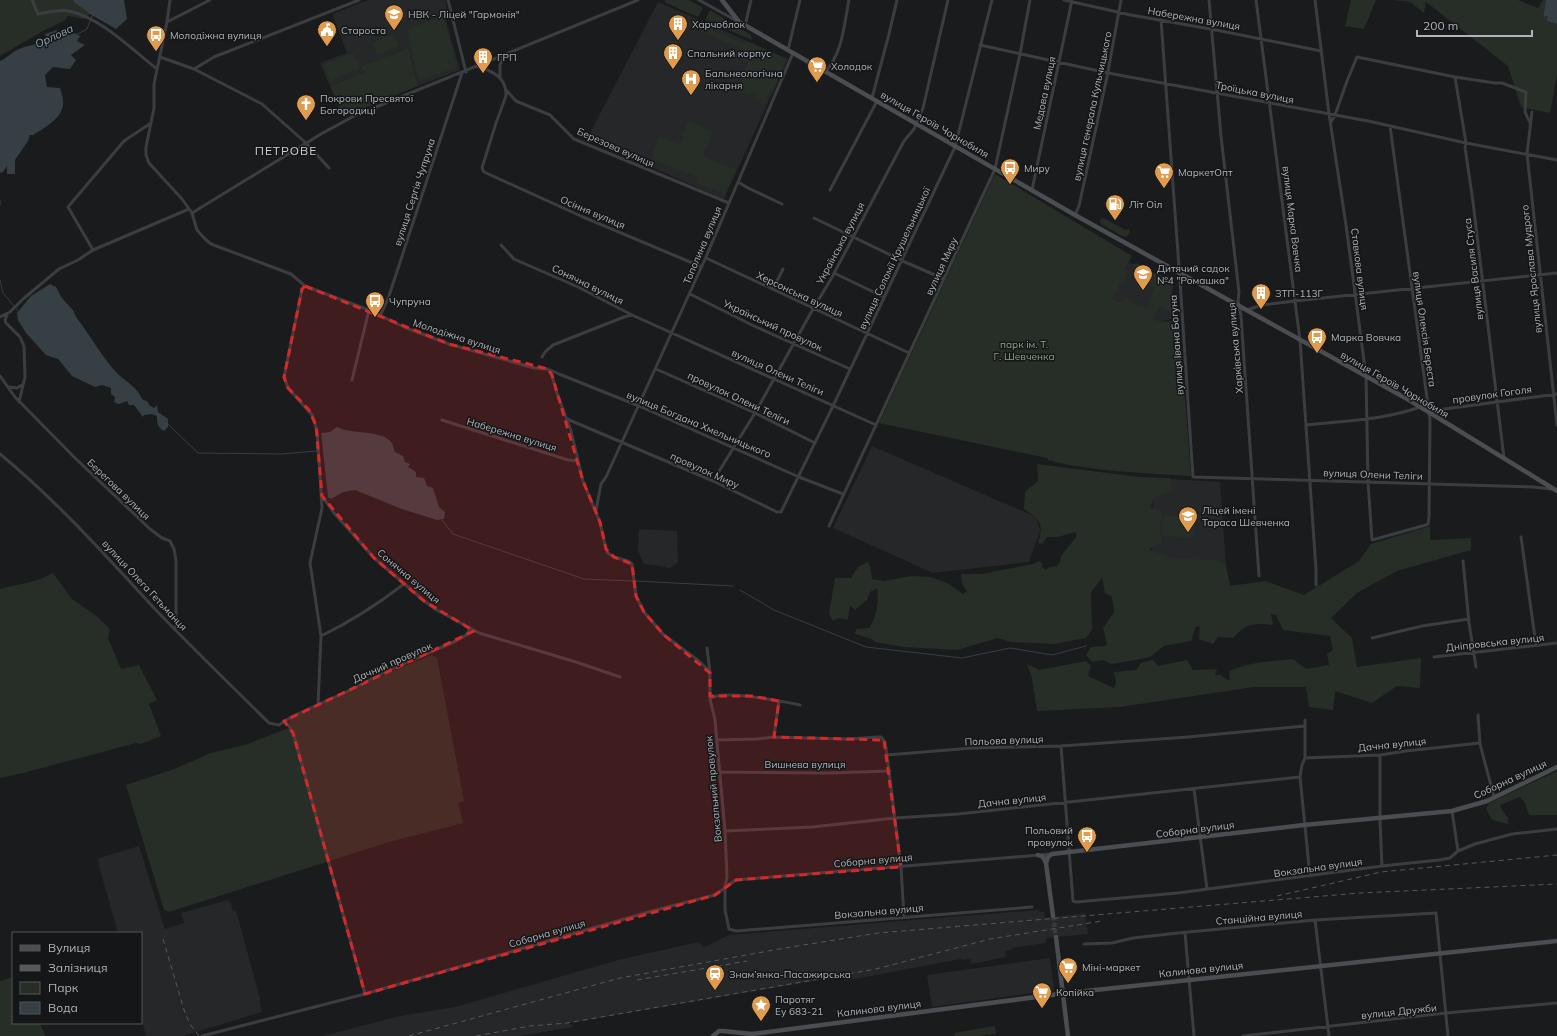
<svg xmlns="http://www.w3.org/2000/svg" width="1557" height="1036" font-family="Mulish,sans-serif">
<rect width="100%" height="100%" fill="#1a1b1c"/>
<path fill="#262729" d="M368,0h77l3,11 -4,3 16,56 -42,16 -10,-38 -47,18 2,7 -33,13 -10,-23 27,-10 -15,-39z
M658,2l130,57 -64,140 -137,-60z
M1129,262l43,24 1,32 -12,4 -51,-25z
M872,446l164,71 4,13 -11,32 -96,11 -100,-45z
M1153,478l67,4 6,83 -74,-5z
M639,529l38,2 1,31 -8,6h-3v-1l-23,-3 -6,-13z
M139,846l26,83 19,-6 -3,-10 47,-13 3,4 2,7 3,-1 24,89v4l2,9 -79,24h-37l-5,-19v-84h-23l-20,-70 1,-5z
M1038,910l3,2h3l1,6 40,-5 3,21 -41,4 -2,5 -33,5 -1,2 -6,1 1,6 -35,7 -1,-5 -8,1 -1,-1 -117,22 -1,-5 -273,47v2l2,-1 1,3 -53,9h-197l77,-20 55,-9 167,-48 77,-17 4,5 4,-1 22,-11z
M1050,958l4,32 -122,17 -5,-32z"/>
<path fill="#272e27" d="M0,0h73l1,2 16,12 -6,5 -16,-3 -4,5 -21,10 -43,25z
M664,0h25l14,8 -5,9 -32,-14z
M1351,0h25l-12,29 -19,-3z
M1393,0h125l20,8 5,-8h3l-3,17 6,-1 -3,5 11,3v51l-7,38 -29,-6 -13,-41 -82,-64 -2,11 -14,-11z
M710,10l41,25 1,5 -47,-20z
M444,16l13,51 -38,14 -12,-52z
M701,25l45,19 3,-2 37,17 -11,29 -4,1 -8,17 -2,-2 2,-5 -7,-1 2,-4 -5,-3 -4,5 -12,-4 12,-33 -7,-5 1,-5 -45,-19z
M394,34l5,12 -22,9 -5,-12z
M408,48l10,38 -75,31 -13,-31 33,-13 -2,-7z
M353,53l7,16 -30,12 -7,-16z
M688,121l25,10 -10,26 33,12 -11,25 -29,-11 2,-6 -47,-18 8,-22 21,8z
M995,174l137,82 -8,15 4,-2 -2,9 -5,5 -9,15 8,4 7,-4 10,9h9l8,-18 -18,-13 2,-4 -5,-7 4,-2 12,8 14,5 2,4 10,3 -4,8 1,21 -12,-5 -7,11 8,4 18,-2 12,156c-47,-3 -94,-4 -140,-15l2,-2 -4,2 -2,-3 -168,-35z
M1103,218l23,12 3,-2 1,4 -4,5 -4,-1 -21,-12 -1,-4z
M1037,464l102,13 32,1 1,13 -19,7 -2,10 11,3 -2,21 2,11 -13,6c13,7 29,10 43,10 13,1 23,-2 34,6l4,21 35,-5 39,14 55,-34 12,-17 59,-18v14l41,-2v12l-74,21 -40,22 -26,25 21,20 5,29 64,-9 -1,30 -23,-2 -25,17 -37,-12 -2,19 -24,-3 -3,-20h-52l-134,20 -83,4 -5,-32 -5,-15 12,6 47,-9 5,5 -3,10 26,12 2,-5 -2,-11 22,-2 5,-7 12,-3 5,6 29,-6 6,10 24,-1 -2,6h5l10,6 -1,-10c21,-9 41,-10 64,-12l13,10 23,-4 -2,-11 6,-4 -3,-14 -47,-6 -7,-15 -5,-1 2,11c-20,-2 -26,-2 -40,13l-15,-1 -5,7 -14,-5 1,-12 -4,-1 -5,15 -27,5 -14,11 -20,4 -19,3 -8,-4 -11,2 -6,-7 5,-8 14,-1 2,-2 -4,-16 11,-16 -2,-15 -7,-4 -3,-15 -11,14 1,38 -6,8 -32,6 -43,-2 -13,-4 -41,12 -53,-3 -29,-5 -3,-3 -17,-5 1,-5 13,-1c8,-13 10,-25 8,-40l-7,4 -3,8 -12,10 -5,-5 -2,15 -9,-2 -6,3 -4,-7 6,-36h16l7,-11 10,-5 2,5 2,12 12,2 27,-5 19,1 17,6 16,11 4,-3 -5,-7 -1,-10h20l52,-10 6,-3 4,3 -1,3 4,3 3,-3 8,-1 3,-4 1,-6 16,-20 -2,-4 -17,5h-11l-5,7 -4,-1c6,-19 3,-23 -14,-34l1,-17 13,-11z
M1163,515l33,2 -2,21 -32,-2z
M53,573l19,26 22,15 16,15 -2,9 13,31 18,-4 18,35 -8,4 12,32 -20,8 -5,-1 -113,30 -23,5v-189l38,-9z
M432,655l5,3 27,143 -6,2 5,20 -74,19 -220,70 -5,-2 -38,-125 48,-16 37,-16 34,-8 46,-18 -2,-7 90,-43z
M1557,771v44h-28l-4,-12 -5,-6 -20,8 2,5 6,8v6l-16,-4 -6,-11 3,-6z
M13,977v46h27l5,13h-45v-55z
M995,1026l1,8 -17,2h-24l-1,-3z"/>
<path fill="#353f44" d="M73,0h51l3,19 -11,10 -26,-15 -16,-12z
M1546,0h11v24l-11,-3 2,-5 -5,1z
M57,30l4,5h8l6,-2 5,3 -3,5 8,4 -14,10 5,5 -6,9 -17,-2 -8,8 2,12 13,1c1,4 3,9 3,13 2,16 -19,27 -30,34h-3l-2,6 -13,19v14h-8v-8l-4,6 -3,1v-112c9,-4 12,-9 19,-12 9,-4 19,-4 28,-9l-2,-6z
M50,284l6,3 6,11 11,12 3,7c15,19 26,41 43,58 9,8 19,13 23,24l6,3 1,3 5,3 3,-3 1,7 10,7v8l-4,4c-7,-4 -7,-8 -7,-15l-6,-2 -7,1 -1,2 -9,-12h-5l-2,-4 -8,3 -5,-2 1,-5 -4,-3v-6l-9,-3 -7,2 -23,-11 -14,-17 -12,-4 -20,-22 -8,-13 -1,-7 14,-17z
M337,427c16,8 44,2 55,16 1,2 2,7 3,9l8,4 2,6 5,2 -2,3 8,5v5l8,1 3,8 6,2 6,19 6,5 -1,7 -7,1 -35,-11 -47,-19 -12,2 -12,7 -3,-2 -7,-64 9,-1z"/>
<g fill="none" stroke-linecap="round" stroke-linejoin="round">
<path stroke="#353f44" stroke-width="1" d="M76,35l11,-6 6,-15
M0,200v6
M0,280l3,13 16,19
M168,424l30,29 84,1 35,-3
M442,520l11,14 131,45 48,2
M635,581l98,5
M740,590l34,20 92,37 96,11 48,-10 42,7 34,-9"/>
<path stroke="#383a3c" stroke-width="4.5" stroke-dasharray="4.5 2" stroke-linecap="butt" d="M1053,916l3,21"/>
<path stroke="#3c3d41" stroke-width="3" d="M32,0l6,14c10,-2 21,-5 31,-3 34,8 61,37 88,58
M170,0l-3,22 -13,62v24l-8,39v8l3,8 33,36 10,14 5,17 7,8 7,6 80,30 14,12 64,24 35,17 45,17 85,24 14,1 11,5 80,32 160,71 44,17
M448,0l18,72
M699,0l38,21
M1064,0l67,15 85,15 105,21
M1209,0l12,136 18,156 -1,9 3,15 18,260
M1256,0l44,340 16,229v16
M1315,0l14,114 17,111 20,151 2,106 4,58 54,-15 2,-1 1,-7 1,-97 -40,-294
M1161,20l19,261 13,196 340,10 18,2
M167,22l43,-22
M745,26l6,-26
M980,45l128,28 260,48 98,22 91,17
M788,50l12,-50
M160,57l34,12 68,35 44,39 23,25
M478,67c15,4 29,11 28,29l-10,27 -14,45 2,4 99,45 119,50
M194,69l20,-12 145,-57
M825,72c18,-19 19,-48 24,-72
M500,77v-12l4,-9
M1455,77l11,66 -1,4 8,55 31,256
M507,91l9,10 34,14 24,24 155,64
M872,98l17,-64 8,-34
M1532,112l-5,42 30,271
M1331,122l4,-7 12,-34 10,-24 98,20 40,6h7l24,9 -1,20 5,11
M738,182l10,6 34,16
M830,190l47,-89
M1032,190l40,-190
M192,213l129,-79 33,-18 284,-116
M1075,215l4,-9 28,-129 14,-77
M814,218l91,44 39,17
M501,245l13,14 64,28 54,28 244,110
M93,250l-25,-43 56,-66 27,-18
M706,258l203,95
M834,273l50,24
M305,286l-3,3 -18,88 4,11 24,27 5,16 5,77 -12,55 11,73 -3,69
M773,289l10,-20
M690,294l64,32 96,43
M1247,310l15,-5 33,-4 262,-28
M7,315l-2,5 1,3 14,14 4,9 1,31 -6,25
M380,316l8,-17 74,-226
M0,317l10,-5 13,-13 36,-30 19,-9 15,-10 96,-41
M542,357l3,-5 8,-7 71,-28 8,-2
M656,369l99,44 60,30
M549,371l3,4 4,15 15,41 12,50 17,41 6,27 2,4 6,4 14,4 4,3 4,32 8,16 20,23 35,26 10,10
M0,376l15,21 60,61 75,71 12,9 8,3 4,8 2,11v70
M352,380l17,-70
M9,387l8,1 5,-3
M1430,413l7,-3 120,-16
M567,419l146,62 64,31h4l52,-106 122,-259 37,-147
M442,420l126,40 10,1
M1306,425c38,-4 78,-5 114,-18
M0,454c57,47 105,101 155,155 37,39 76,76 114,114l10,2 12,-8 57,-26 41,-21 67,-29 10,-6 4,-6
M713,481l42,-68 58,-104 18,-30 73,-138 10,-12 9,-21 25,-108
M322,496l12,17 40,45 50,43 11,8 44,24 97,29 44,15
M596,510l5,-26 5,-7 100,-220 87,-204
M829,526l166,-357 25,-115 10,-54
M1521,537l15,108
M1463,561l6,62 7,44
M321,636c29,-14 57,-32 83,-52
M1372,638l50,-12 47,-7
M707,648l3,25v26l5,21 10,111 2,46 -2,10v23l4,19 7,2 296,-24
M1434,657l123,-14
M710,699c11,-11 75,3 90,6
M1478,715l2,29 14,53
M1305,720v38l-3,7 -2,12 10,99
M284,721l5,5 4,7 72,261
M774,737l5,-36
M717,740l40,-1 17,-2 73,2 31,-2h3l4,5 2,13 85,-7 89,-2 127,-9 117,-11
M1061,746l12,155 3,1 102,-9 204,-27 57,-6 11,-2 8,-7 17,-7 37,-10 45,-5
M887,755l14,112 3,50
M1380,755v66l2,45
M1305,758l75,-3 26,-4 74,-8
M720,772l108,1 62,-2
M1194,789l13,100
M1452,811l6,40
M725,831l87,-4 83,-9 63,-4 342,-37
M1315,920l14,116
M1185,933l9,103
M1084,944l28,-1 21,-5 45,-5 137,-13 121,-7 12,123
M202,1036l163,-42 287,-83 63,-16 21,-15 315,-26
M1243,1036l203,-23 111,-10"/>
<path stroke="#4a4d51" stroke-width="4.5" d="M722,0l17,22 9,5 327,188 334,185 148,91
M1038,855l5,2 3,6
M1053,916l-7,-53 2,-6 4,-3 252,-29 148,-14 35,-10 70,-34
M1056,937l12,99
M713,1036l6,-5h4l29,3 315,-41 490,-52"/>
<path stroke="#55585c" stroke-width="1" stroke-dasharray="5 4" stroke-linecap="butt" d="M1277,896l104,-24 176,-17
M163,939l22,74 5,11 9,12
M637,980l110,-19
M409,1036l211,-58 165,-30 93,-15 482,-40 197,-9
M476,1036l54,-10 37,-3 309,-54 114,-30 112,-18"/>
</g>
<path fill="#d62828" fill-opacity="0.2" stroke="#d62828" stroke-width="3" stroke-dasharray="8 5" stroke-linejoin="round" d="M305,286l144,58 99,25 4,6 31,106 17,41 6,27 8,8 18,7 4,32 8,16 20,23 46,38v23h42l27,5 -5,36 110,3 17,127 -165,13 -21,15 -350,99 -72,-261 -9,-12 190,-90 -50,-30 -50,-43 -52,-62 -6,-71 -7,-15 -21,-22 -4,-11 18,-88z"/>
<defs>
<symbol id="school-pin" viewBox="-11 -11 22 30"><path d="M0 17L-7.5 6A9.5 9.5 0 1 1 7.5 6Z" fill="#e19b4e" stroke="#151617"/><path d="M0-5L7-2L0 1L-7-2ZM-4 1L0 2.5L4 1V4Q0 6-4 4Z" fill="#fff"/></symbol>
<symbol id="building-pin" viewBox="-11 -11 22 30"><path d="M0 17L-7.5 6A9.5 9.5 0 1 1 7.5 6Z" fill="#e19b4e" stroke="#151617"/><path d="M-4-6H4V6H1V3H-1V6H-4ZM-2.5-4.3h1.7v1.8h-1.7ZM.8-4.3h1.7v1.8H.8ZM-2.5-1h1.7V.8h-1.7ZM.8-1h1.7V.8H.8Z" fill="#fff"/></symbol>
<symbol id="civic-pin" viewBox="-11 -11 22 30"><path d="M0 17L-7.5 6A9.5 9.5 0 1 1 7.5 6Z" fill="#e19b4e" stroke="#151617"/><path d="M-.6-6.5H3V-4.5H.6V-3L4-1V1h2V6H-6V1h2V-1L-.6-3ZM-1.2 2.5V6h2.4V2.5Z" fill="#fff"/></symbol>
<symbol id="bus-pin" viewBox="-11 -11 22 30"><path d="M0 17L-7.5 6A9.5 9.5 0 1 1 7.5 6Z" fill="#e19b4e" stroke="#151617"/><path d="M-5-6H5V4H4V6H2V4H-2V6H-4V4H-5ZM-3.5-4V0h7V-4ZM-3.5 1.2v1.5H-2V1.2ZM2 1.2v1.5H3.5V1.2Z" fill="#fff"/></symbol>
<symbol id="supermarket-pin" viewBox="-11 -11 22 30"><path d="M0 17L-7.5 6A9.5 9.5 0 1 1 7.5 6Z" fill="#e19b4e" stroke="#151617"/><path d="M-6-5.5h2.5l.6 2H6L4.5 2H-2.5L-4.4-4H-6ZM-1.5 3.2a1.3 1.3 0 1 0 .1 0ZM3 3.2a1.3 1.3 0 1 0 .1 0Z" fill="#fff"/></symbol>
<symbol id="hospital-pin" viewBox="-11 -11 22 30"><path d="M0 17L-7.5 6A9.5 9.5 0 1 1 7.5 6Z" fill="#e19b4e" stroke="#151617"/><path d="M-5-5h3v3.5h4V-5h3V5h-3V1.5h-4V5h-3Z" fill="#fff"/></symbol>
<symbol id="church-pin" viewBox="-11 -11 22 30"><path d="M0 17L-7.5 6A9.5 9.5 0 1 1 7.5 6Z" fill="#e19b4e" stroke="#151617"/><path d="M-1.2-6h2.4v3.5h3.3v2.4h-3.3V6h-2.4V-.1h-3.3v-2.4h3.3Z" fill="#fff"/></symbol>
<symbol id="fuel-pin" viewBox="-11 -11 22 30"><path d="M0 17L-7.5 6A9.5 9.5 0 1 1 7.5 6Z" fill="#e19b4e" stroke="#151617"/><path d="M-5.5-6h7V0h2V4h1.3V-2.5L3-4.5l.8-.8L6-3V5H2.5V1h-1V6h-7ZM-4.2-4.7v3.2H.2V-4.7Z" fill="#fff"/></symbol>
<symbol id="station-pin" viewBox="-11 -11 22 30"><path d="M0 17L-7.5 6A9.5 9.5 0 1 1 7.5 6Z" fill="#e19b4e" stroke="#151617"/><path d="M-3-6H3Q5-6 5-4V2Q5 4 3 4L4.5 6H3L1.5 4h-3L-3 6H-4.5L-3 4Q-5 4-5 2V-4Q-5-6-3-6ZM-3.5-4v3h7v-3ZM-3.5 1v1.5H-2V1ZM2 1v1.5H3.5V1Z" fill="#fff"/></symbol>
<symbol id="sight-pin" viewBox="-11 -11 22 30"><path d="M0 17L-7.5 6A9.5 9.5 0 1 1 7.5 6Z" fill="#e19b4e" stroke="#151617"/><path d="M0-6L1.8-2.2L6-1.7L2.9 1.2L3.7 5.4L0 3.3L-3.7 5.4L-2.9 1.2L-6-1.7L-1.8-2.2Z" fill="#fff"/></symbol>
</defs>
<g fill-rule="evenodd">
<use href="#school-pin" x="383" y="3" width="22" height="30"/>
<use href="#building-pin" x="667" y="13" width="22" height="30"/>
<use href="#civic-pin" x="316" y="19" width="22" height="30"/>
<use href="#bus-pin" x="145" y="24" width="22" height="30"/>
<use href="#building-pin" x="662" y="42" width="22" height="30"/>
<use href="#building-pin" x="472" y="46" width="22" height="30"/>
<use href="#supermarket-pin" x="806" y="55" width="22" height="30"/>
<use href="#hospital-pin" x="680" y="68" width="22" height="30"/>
<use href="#church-pin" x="295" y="93" width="22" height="30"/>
<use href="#bus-pin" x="999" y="157" width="22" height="30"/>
<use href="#supermarket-pin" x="1153" y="161" width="22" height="30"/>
<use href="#fuel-pin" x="1104" y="193" width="22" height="30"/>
<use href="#school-pin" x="1132" y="263" width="22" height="30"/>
<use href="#building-pin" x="1250" y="282" width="22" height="30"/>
<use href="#bus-pin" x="364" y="290" width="22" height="30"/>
<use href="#bus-pin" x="1306" y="326" width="22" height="30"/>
<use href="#school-pin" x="1177" y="505" width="22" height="30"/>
<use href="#bus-pin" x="1076" y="825" width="22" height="30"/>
<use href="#supermarket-pin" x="1057" y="956" width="22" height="30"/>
<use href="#station-pin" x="704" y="963" width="22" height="30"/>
<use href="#supermarket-pin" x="1031" y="981" width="22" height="30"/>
<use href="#sight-pin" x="750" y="994" width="22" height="30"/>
</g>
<g text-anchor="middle" stroke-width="3" stroke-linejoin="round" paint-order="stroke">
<g font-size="10" fill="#aeb4ba" stroke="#151617" text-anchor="start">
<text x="408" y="18">НВК - Ліцей "Гармонія"</text>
<text x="692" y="28">Харчоблок</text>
<text x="341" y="34">Староста</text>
<text x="170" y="39">Молодіжна вулиця</text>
<text x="687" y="57">Спальний корпус</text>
<text x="497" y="61">ГРП</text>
<text x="831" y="70">Холодок</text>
<text x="705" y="77">Бальнеологічна<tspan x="705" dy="12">лікарня</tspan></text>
<text x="320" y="102">Покрови Пресвятої<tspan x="320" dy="12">Богородиці</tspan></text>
<text x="1024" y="172">Миру</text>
<text x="1178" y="176">МаркетОпт</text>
<text x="1129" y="208">Літ Оіл</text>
<text x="1157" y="272">Дитячий садок<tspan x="1157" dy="12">№4 "Ромашка"</tspan></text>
<text x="1275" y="297">ЗТП-113Г</text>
<text x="389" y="305">Чупруна</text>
<text x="1331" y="341">Марка Вовчка</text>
<text x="1202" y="514">Ліцей імені<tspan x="1202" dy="12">Тараса Шевченка</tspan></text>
<text x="1073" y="834" text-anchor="end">Польовий<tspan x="1073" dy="12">провулок</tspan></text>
<text x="1082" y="971">Міні-маркет</text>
<text x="729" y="978">Знам’янка-Пасажирська</text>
<text x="1056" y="996">Копійка</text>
<text x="775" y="1003">Паротяг<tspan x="775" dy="12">Еу 683-21</tspan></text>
</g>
<g font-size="10" fill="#aeb4ba" stroke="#151617">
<text transform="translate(1194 18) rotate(10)" y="4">Набережна вулиця</text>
<text transform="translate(1255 92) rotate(11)" y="4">Троїцька вулиця</text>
<text transform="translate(1044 93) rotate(-78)" y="4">Медова вулиця</text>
<text transform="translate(1092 106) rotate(-78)" y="4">вулиця генерала Кульчицького</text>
<text transform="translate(935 124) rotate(30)" y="4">вулиця Героїв Чорнобиля</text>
<text transform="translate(616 147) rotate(24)" y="4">Березова вулиця</text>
<text transform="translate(414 192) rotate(-72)" y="4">вулиця Сергія Чупруна</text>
<text transform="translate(593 212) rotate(23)" y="4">Осіння вулиця</text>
<text transform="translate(1293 219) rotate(83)" y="4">вулиця Марка Вовчка</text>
<text transform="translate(840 243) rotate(-62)" y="4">Українська вулиця</text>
<text transform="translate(702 245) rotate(-67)" y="4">Тополина вулиця</text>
<text transform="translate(894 258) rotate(-65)" y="4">вулиця Соломії Крушельницької</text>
<text transform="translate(941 266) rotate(-65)" y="4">вулиця Миру</text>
<text transform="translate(1360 269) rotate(83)" y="4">Ставкова вулиця</text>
<text transform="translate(1473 269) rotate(-97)" y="4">вулиця Василя Стуса</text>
<text transform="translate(1531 269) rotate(-96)" y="4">вулиця Ярослава Мудрого</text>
<text transform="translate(588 284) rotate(26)" y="4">Сонячна вулиця</text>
<text transform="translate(800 294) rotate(25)" y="4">Херсонська вулиця</text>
<text transform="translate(773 325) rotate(25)" y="4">Український провулок</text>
<text transform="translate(1425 329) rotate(82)" y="4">вулиця Олексія Береста</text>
<text transform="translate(457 336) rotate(18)" y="4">Молодіжна вулиця</text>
<text transform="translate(1176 345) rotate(-94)" y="4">вулиця Івана Богуна</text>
<text transform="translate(1235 348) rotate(-95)" y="4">Харківська вулиця</text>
<text transform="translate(778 372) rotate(24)" y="4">вулиця Олени Теліги</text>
<text transform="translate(1395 384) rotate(30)" y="4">вулиця Героїв Чорнобиля</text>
<text transform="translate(1492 394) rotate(-8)" y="4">провулок Гоголя</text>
<text transform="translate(739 398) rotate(25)" y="4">провулок Олени Теліги</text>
<text transform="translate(699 424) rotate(23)" y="4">вулиця Богдана Хмельницького</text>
<text transform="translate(512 434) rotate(17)" y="4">Набережна вулиця</text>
<text transform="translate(705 470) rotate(24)" y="4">провулок Миру</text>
<text transform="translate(1373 474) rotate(2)" y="4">вулиця Олени Теліги</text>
<text transform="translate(119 489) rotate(44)" y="4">Берегова вулиця</text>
<text transform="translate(409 576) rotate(40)" y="4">Сонячна вулиця</text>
<text transform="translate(145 585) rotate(47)" y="4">вулиця Олега Гетьманця</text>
<text transform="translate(1495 642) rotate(-6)" y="4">Дніпровська вулиця</text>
<text transform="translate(392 662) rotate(-24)" y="4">Дачний провулок</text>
<text transform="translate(1004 740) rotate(-2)" y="4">Польова вулиця</text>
<text transform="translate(1392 744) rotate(-6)" y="4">Дачна вулиця</text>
<text x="805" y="768">Вишнева вулиця</text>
<text transform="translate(1510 779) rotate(-25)" y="4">Соборна вулиця</text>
<text transform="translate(713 789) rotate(-95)" y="4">Вокзальний провулок</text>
<text transform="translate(1012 800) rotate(-6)" y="4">Дачна вулиця</text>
<text transform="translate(1195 829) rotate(-7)" y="4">Соборна вулиця</text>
<text transform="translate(873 860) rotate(-5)" y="4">Соборна вулиця</text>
<text transform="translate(1318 867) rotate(-8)" y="4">Вокзальна вулиця</text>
<text transform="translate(879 911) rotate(-5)" y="4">Вокзальна вулиця</text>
<text transform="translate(1259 917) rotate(-5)" y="4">Станційна вулиця</text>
<text transform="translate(547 933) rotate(-16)" y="4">Соборна вулиця</text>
<text transform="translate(1201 969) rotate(-6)" y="4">Калинова вулиця</text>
<text transform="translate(879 1008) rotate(-7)" y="4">Калинова вулиця</text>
<text transform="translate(1399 1011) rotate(-6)" y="4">вулиця Дружби</text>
</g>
<g font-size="10" fill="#8aa387" stroke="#151617">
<text x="1024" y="348">парк ім. Т.<tspan x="1024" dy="12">Г. Шевченка</tspan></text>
</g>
<g font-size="11" font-style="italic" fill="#89a4b1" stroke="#151617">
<text transform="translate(54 36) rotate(-25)" y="4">Орлова</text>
</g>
<g font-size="12" letter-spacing="1" fill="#cfd2d7" stroke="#151617">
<text x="286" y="155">ПЕТРОВЕ</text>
</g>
</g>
<rect x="12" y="932" width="130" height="92" fill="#151617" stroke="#525558"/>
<rect x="20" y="945" width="20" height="6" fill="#4a4d51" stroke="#525558"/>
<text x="48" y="952" font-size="12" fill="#aeb4ba">Вулиця</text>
<rect x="20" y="965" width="20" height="6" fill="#55585c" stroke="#525558"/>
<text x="48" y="972" font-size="12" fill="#aeb4ba">Залізниця</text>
<rect x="20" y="982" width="20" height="12" fill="#272e27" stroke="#525558"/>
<text x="48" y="992" font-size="12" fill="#aeb4ba">Парк</text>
<rect x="20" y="1002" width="20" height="12" fill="#353f44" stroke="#525558"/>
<text x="48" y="1012" font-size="12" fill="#aeb4ba">Вода</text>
<path d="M1417 30v6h115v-6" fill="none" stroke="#aeb4ba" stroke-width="2"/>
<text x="1423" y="30" font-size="12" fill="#aeb4ba" stroke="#151617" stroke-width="3" paint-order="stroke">200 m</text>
</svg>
